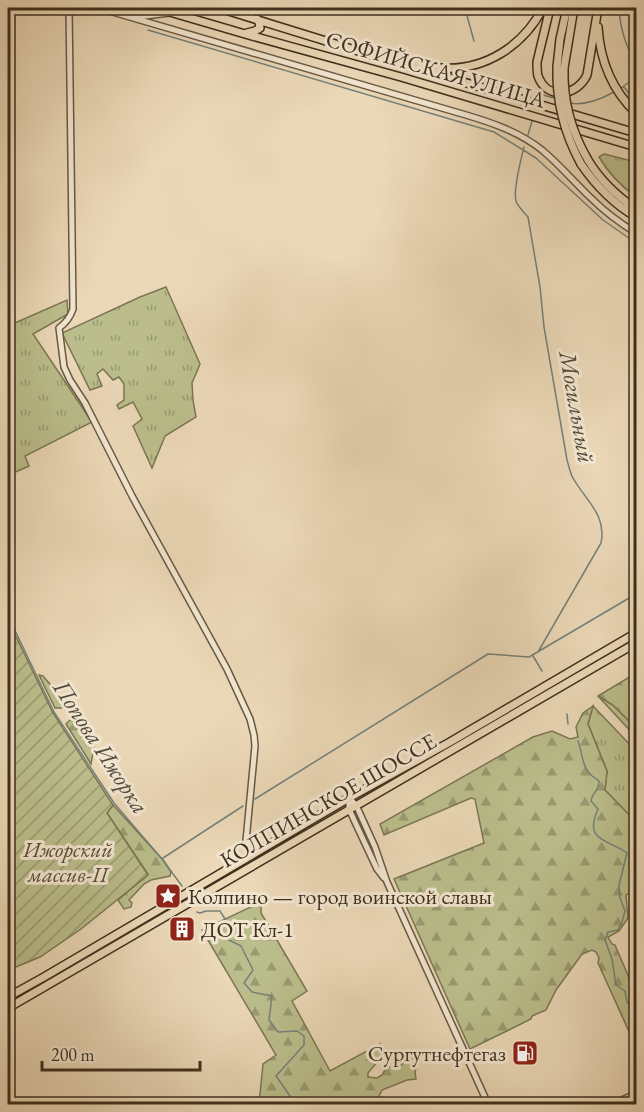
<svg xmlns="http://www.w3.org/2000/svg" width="644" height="1112" font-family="'EB Garamond',serif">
<defs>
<pattern id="grass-tufts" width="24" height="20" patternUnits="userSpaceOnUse" patternTransform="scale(1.5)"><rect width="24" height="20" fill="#bbbe8c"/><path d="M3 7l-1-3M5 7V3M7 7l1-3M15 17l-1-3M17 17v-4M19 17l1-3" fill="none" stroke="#999b72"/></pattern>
<pattern id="forest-firs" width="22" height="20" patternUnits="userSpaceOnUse" patternTransform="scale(1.5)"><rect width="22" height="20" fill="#bbbe8c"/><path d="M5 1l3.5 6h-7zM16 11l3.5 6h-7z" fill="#999b72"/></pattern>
<pattern id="garden-furrows" width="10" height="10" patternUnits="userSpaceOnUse" patternTransform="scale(1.5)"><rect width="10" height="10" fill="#bbbe8c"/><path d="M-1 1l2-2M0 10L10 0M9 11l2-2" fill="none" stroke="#999b72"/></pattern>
</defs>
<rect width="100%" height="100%" fill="#ebd8b7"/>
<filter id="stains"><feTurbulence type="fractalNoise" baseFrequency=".00333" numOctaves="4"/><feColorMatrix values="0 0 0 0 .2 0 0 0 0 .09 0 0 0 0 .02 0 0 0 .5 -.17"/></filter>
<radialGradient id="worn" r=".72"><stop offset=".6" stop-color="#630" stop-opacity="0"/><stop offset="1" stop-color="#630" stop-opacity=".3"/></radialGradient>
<path fill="url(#grass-tufts)" stroke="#7c7654" stroke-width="1.5" d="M604,154l32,8v35c-15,-11 -27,-23 -37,-40z
M166,287l34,77 -8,19 1,17 3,17 -31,19 -13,32 -19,-42 9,-7 -9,-17 -14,7 -2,-4 7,-5v-16l-5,-7 -6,3 -10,-11 -6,5 5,12 -12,4 -28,-57 78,-36z
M67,300l1,14 -35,20 59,88 -67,34 4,10 -18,8 -3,-6v-142z
M598,696l15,9 23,23v9z
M593,706l43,45v70l-2,-1 -29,-30 2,-19 -19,-47z"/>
<path fill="url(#forest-firs)" stroke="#7c7654" stroke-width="1.5" d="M636,673v55l-23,-23 -15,-9z
M39,675l4,1c8,10 17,17 23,28l-4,4h-7z
M593,706l-5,18 19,47 -2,19 29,30 2,1v69l-10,5 2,23 -9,13 -11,6 4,7 3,1 21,49v53l-38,-84 1,-5 -3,-6 -4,-2 -10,4 -26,36 -10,20 -14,6 -1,3 -61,30 -76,-170 90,-36 -9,-44 -4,-1 -87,37 -4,-11 153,-87 19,-6 18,8 8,-2 -2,-10 7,-14z
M70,720c12,3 25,9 25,23 -1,7 -3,14 -4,21l-25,-40z
M113,805l51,56 7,11 -1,4 -19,4 -7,4 -15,16 3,3 -1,4 -7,2 -6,-9 30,-26 -41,-61z
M257,904l4,3v6l46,78 -15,10 38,70 50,-27v7l3,4 -15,18v4l9,1 5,-3 5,-9c4,1 9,2 13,0 6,-4 5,-8 14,-8l3,6 -2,8 1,7 -9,1 -25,10 -7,14h-116l4,-40 13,-9 -74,-125z"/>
<path fill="url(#garden-furrows)" stroke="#7c7654" stroke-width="1.5" d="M8,620l45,93 60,92 -6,8 41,62 -67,54 -41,28 -29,12 -3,-9z"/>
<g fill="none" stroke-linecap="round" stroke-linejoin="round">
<path stroke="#758179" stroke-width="1.5" d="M463,8l3,4 8,29
M619,8c1,19 7,39 17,55
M148,30l346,102 42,26 67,62 33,23
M624,87l12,16
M620,89l16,-12
M539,98l1,-4 17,5
M570,103c13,3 32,-4 44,-11
M528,135l4,-14
M524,147c-3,12 -11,43 -8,54 2,6 8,11 12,16l12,70 4,40 23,133c2,6 3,13 6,18 13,23 34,37 28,65l-63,109
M8,616l46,96 60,91 48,56 20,27
M533,656l9,15
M567,714l1,10
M578,741c4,10 4,26 13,34 2,2 6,4 8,6 0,11 -7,11 -8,20l7,8c-15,33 10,30 29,44l-8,32 1,13 5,13 -3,11 -4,8 -10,2 -3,8 7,19 4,26 9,6 2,11 9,11
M255,799l233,-145 41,3 107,-63
M163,858l80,-52
M197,912l3,1 6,-2h14l10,16 -2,9 1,4 12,6 12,24 -9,13 8,9 20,4 -3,24 9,12 19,-1 7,5v9l-28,31 14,20 -6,8"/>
<defs>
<path id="minor" d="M69,8l4,301c-3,9 -7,14 -14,19l5,39 6,13 15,23 47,93 95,173 23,50 4,16 1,11 -9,95 1,6 5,8
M99,8l367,107c27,8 53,17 76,35 18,15 33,33 50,49 13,13 28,24 44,34
M137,17l32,-4
M349,798l7,7 19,42 12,35 101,222
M349,798v11l5,11 23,49 7,9
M8,1103v1
M612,1104l24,-10
M627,1104l9,-4"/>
<path id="major" d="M156,8l89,26 156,43 235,70
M219,8l136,42 281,83
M550,8l-13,54c0,4 0,10 1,14 9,25 39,20 49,-1l11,-67
M598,27c2,33 14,63 38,86
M247,33l8,-2 5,-3 -1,-6 -2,-3
M373,52h9c17,5 42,15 59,16 44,3 82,-22 102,-60
M557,67l3,-28 7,-31
M564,68l10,-60
M588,160c12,20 29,36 48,49
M581,164c15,22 33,40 55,53
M8,997l36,-20 305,-179 101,-56 186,-109
M8,1008l628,-365"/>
</defs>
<use href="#minor" stroke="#695944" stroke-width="8"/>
<use href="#major" stroke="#3e2f1d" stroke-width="10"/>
<use href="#minor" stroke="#f2e6d0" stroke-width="5"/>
<use href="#major" stroke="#ebd8b7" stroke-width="7"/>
<defs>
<path id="major-bridge" d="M557,67c-1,35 7,66 24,97
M564,68c-1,33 7,63 24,92"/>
</defs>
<use href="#major-bridge" stroke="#3e2f1d" stroke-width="10" stroke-linecap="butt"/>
<use href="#major-bridge" stroke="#ebd8b7" stroke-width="7"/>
</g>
<defs>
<symbol id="sight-square" viewBox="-11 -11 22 22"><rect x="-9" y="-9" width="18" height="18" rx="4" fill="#8f2418" stroke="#f2e6d0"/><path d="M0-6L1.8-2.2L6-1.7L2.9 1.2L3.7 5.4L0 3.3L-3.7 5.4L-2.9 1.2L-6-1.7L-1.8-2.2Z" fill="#fff"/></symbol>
<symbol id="building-square" viewBox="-11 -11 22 22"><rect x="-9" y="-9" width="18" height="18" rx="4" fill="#8f2418" stroke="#f2e6d0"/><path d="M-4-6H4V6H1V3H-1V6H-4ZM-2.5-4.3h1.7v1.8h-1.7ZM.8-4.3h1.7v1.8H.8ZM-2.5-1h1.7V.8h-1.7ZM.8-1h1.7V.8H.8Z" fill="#fff"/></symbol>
<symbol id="fuel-square" viewBox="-11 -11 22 22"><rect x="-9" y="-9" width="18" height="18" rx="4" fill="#8f2418" stroke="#f2e6d0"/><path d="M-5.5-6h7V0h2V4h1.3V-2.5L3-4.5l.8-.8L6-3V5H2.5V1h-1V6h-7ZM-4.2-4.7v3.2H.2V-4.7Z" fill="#fff"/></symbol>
</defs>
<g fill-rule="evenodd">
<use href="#sight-square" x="153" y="881" width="30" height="30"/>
<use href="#building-square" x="167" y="914" width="30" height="30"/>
<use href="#fuel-square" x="510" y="1038" width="30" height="30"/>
</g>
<g text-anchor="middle" stroke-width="6" stroke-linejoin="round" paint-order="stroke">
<g font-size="22" fill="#3e2f1d" stroke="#f2e6d0">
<text transform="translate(436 69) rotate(16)" y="8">СОФИЙСКАЯ УЛИЦА</text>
<text transform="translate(328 800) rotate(-30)" y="8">КОЛПИНСКОЕ ШОССЕ</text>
</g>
<g font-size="22" font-style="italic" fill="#574c33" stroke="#f2e6d0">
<text x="68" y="857">Ижорский<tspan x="68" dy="25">массив-II</tspan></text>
</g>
<g font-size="22" fill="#3e2f1d" stroke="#f2e6d0" text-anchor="start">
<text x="188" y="904">Колпино — город воинской славы</text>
<text x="201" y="937">ДОТ Кл-1</text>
<text x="506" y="1061" text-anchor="end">Сургутнефтегаз</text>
</g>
<g font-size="24" font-style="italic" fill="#504a3c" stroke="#f2e6d0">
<text transform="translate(577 407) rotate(80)" y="8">Могильный</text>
<text transform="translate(101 747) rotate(57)" y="8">Попова Ижорка</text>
</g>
</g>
<rect width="644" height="1112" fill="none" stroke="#ebd8b7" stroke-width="30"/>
<rect x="9" y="9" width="626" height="1094" fill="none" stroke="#3e2f1d" stroke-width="3"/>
<rect x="15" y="15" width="614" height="1082" fill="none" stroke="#3e2f1d" stroke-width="1.5"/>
<path d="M42 1061v9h158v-9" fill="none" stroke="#3e2f1d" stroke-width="3"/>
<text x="51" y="1061" font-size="18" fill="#3e2f1d" stroke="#f2e6d0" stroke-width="4.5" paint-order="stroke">200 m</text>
<rect width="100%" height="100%" filter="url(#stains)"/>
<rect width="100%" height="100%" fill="url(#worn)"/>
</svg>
